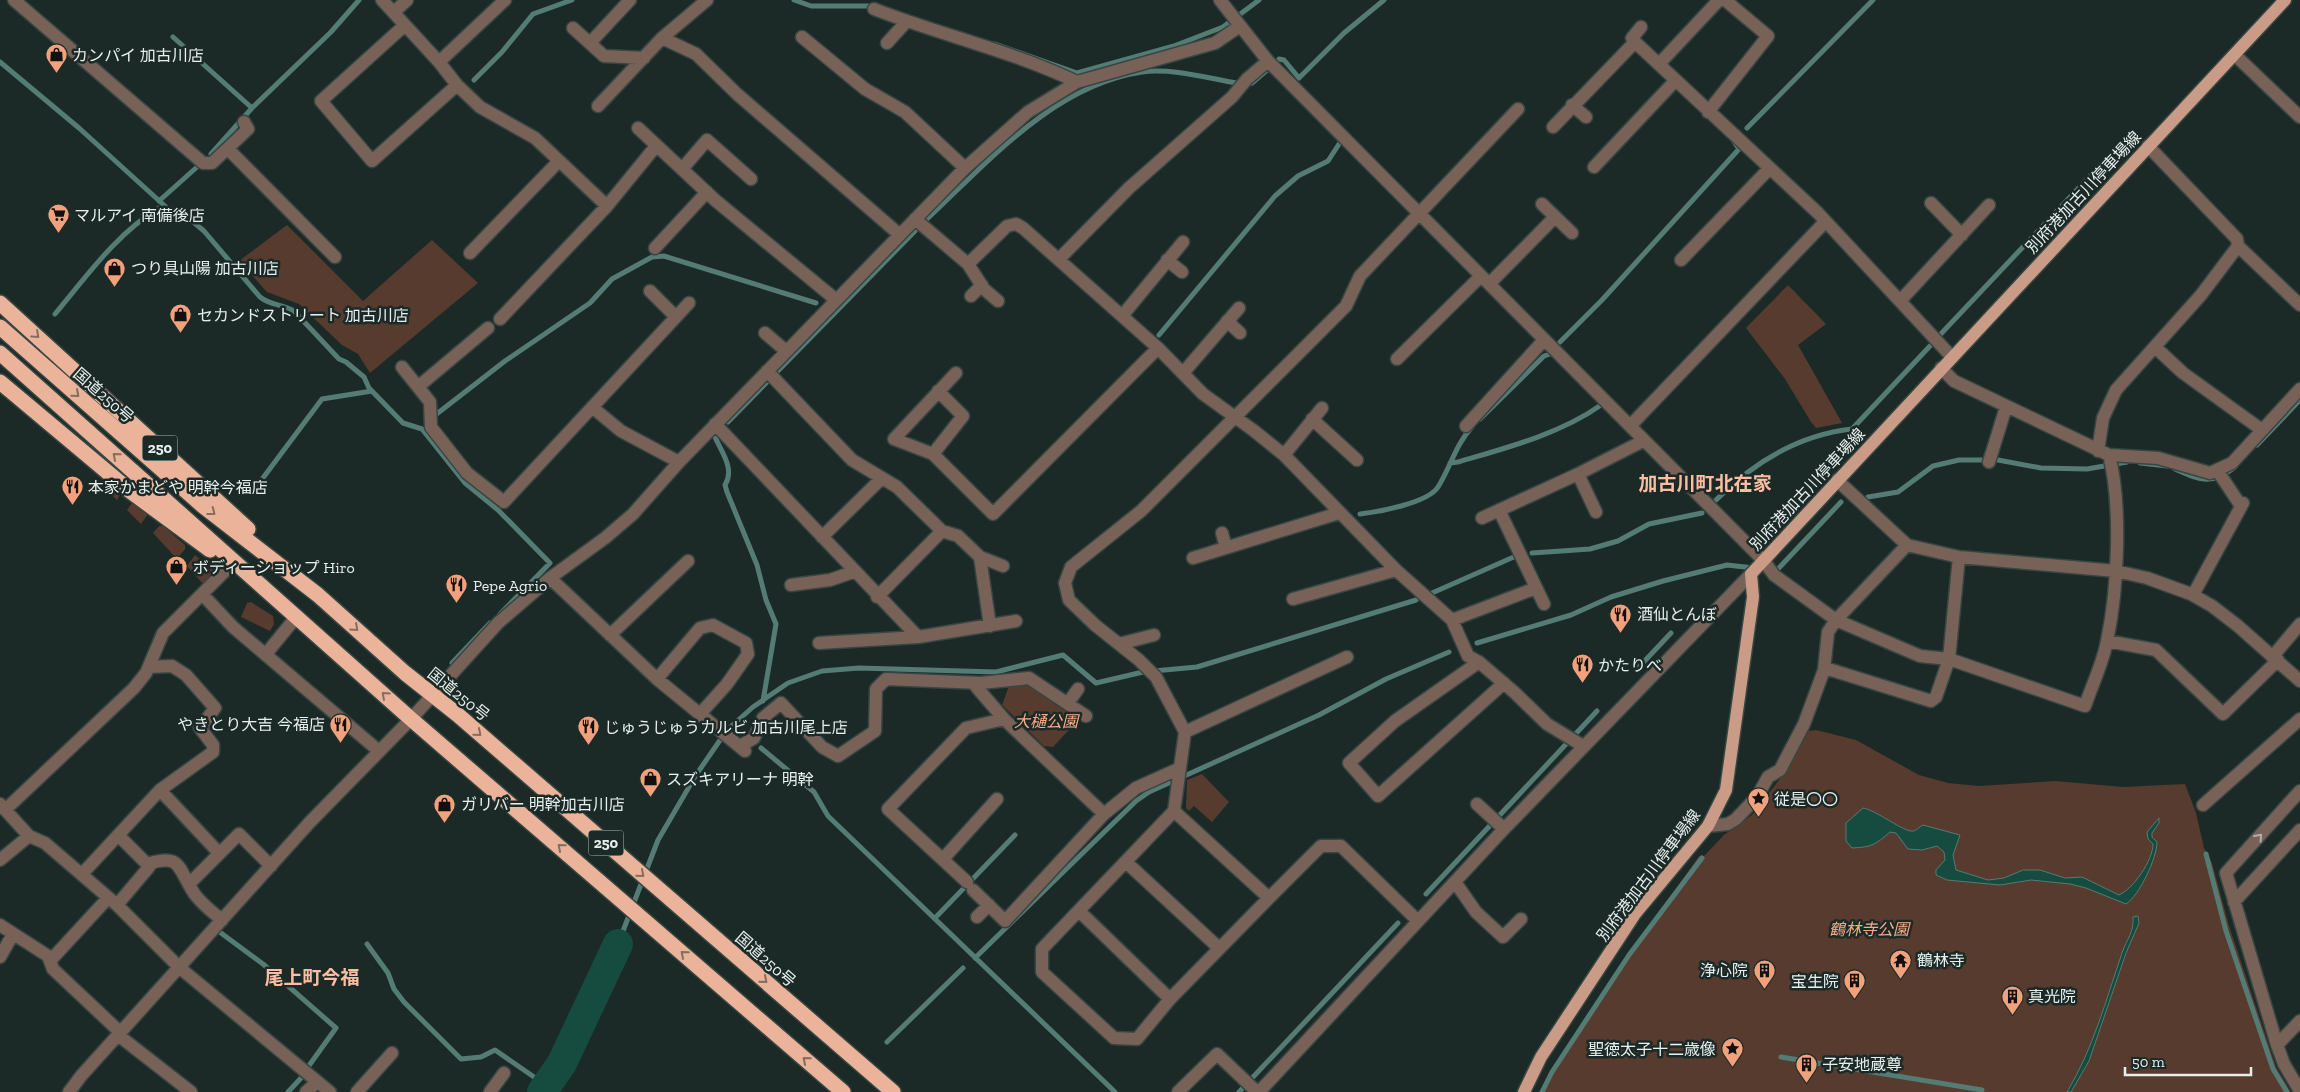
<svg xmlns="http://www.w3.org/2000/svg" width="2300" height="1092" font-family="'Zilla Slab','Noto Sans JP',serif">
<rect width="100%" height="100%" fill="#1c2a27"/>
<path fill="#573b2e" d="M287,225l76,76 69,-61 46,43 -108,90 -12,-19 -16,-9 -43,-41 -32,-12 -28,-31z
M1788,285l38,39 -28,21 44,78 -26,5 -5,-6 -26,-43 -39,-51z
M104,479l17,14 -4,7 -17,-16z
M132,503h4l12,11 -7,10 -14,-14z
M159,526h4l22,19v4l-8,10 -24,-26z
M195,555l19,15 -10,15 -17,-19z
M251,602l22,14 1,8 -4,7 -29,-14 6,-14z
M1026,684l52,36 -25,27 -9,-1 -42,-41 7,-19z
M1816,730l40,10 63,35 29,8 31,3 76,-5 68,6 62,-3 11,29 8,35 8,15 17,63 47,141 15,25h-752l24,-41 136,-195 4,1 21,-22 28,-20 34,-44 12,-27 10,-13z
M1202,774l27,28 -17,20 -18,-16 -5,5 -3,-3 1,-28z"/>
<path fill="#164b40" stroke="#547c74" d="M1863,808c13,2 42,25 50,23 3,0 6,-4 10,-6l37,10 -7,20 3,15 32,10 16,-2 19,-8h17l25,8 17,-1 37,18c15,-7 34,-35 34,-51l-5,-5 -1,-7 12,-14v5l-7,10v4l5,5c0,16 -18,54 -31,62l-40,-16 -16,-4 -39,-4 -31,5 -53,-5 -11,-5v-5l9,-10 -1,-8 -7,-6 -15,4 -14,-1 -12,-16 -6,-1c-15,13 -18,15 -38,16l-6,-7v-18z
M2138,916l1,7 -13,30 -37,108 -18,31h-4c26,-43 39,-92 55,-139 5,-15 12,-20 11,-36z"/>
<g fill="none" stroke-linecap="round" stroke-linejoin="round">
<path stroke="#547c74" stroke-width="5" d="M794,0l17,6h64
M173,37l79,71
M995,44l82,29 97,-27 49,-19 36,-27
M1279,59l5,1 15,18 45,-45 40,-33
M0,62l79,66 87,79
M474,80l28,-28 31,-38 39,-14
M1252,83l15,-13
M1747,128l126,-128
M211,154l41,-46 79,-76 28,-32
M159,201l38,-34
M926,220c62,-58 128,-135 216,-148 30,-4 65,6 94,11
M55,314c31,-37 62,-81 104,-106l20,2 25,21 56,66c11,9 23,7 34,14l45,48 7,3 18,15 5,11 34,35 19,6 43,54 33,27 52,53 -50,51
M1159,335l116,-139 23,-20 30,-15 13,-20
M1937,338l169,-179
M1560,342l42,-42 137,-151 -6,-9
M434,416l71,-55 85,-58 22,-24 40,-22 12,-1 152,47
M1480,419l64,-63 6,-2
M728,422l187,-191
M715,437c7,16 20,32 10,48l2,7 30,73 9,35 10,24 -13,77
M2257,445l43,-45
M1450,463l8,-1c48,-14 102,-28 143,-57
M2140,463l27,3
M2175,469c25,11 36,17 60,-2
M254,490l68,-91 50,-8
M1868,497l30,-5 35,-26 26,-6h39l43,8 46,1 40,-7
M1716,500c38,-38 82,-65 136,-71l78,-83
M1360,514c18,-2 68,-11 78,-27 12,-19 18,-43 34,-60
M1532,553l58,-4 28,-8 31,-17 53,-11
M1772,569l5,1 64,-68
M1432,593l84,-37
M1477,643l94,-28 40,-18 52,-16 64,-16 27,3
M452,663l38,-40
M1638,668l33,-35
M761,748l53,44 14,24 287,276
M2206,854l20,77 47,138 14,23
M1426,894l171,-183
M936,917l79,-82
M221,933l42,31 73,64 -28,39
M367,944l21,29 6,16 10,13 57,57 20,-2 14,-7 52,36
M618,944l40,-104 38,-65 31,-45 26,-23 35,-24 34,-12 37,-3 137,4 67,-17 33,28 47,-11 54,-5 219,-67
M975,958l161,-157 13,-9 170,-77 67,-36 63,-27
M887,1042l76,-74
M1781,1057l201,33
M288,1092l14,-15
M1239,1092l159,-169
M1542,1092l10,-20 77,-117 73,-97"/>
<path stroke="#164b40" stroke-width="30" d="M542,1092l20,-29 56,-119"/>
<defs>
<path id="minor" d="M14,0l189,163h9l36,-34 -4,-7
M382,0l57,62 18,23 23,22 55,31 72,68
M1220,0l48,61 495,499 11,15 62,45 84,36 29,3 136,47c7,-21 18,-43 22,-65 11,-52 15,-136 2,-186l-155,-74 -13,-13
M874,9c67,26 138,42 203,73
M394,12l13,-12
M405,25l-84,76 51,60 85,-76
M573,28l31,28 40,2
M802,37l63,52 40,23 60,56
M662,38l34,16 41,40 163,141
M1635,42l183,171 133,143
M590,43l40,-43
M887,43l20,-22
M2235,55l65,62
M439,62l66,-62
M1659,64l60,-64
M1572,105l14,12
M598,106l64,-68 45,-38
M1708,112l60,-76 -43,-36
M1553,127l82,-85 -3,-4 9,-11
M638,128l77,72 120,99
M2148,146l89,93 1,7 62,59
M229,150l106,107
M1594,167l81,-86
M682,169l25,-29 44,39
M1931,203l31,32
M1542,204l30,29
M915,219l53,45 39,-38 9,-2 7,4 135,120 45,46 50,36 31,25 112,115 56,50 16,36 11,6 35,30 33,32 36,22
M655,248l52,-56
M470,253l89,-92
M1059,259l70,-71 103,-91 15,-18 21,-18
M1167,260l15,12
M1681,260l88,-91
M968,264l16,25 14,12
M1490,283l65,-66
M650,291l26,26
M971,296l11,-11
M1900,301l89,-96
M1122,316l61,-74
M500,319l107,-113 49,-60
M1227,321l13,12
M765,333l21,18
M2155,347l28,26 79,57
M1397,359l84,-83
M402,367l28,35 1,25 36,46 37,29 185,-199
M767,371l85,89 45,27 45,44 16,5 22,21 10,69
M956,373l-62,66 39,15 60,60 165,-166
M1183,373l56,-65
M419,386l69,-58
M592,407l29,24 58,31
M1312,419l45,41
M715,424l203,213
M1466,426l78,-86
M1630,426l195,-204
M2098,451l5,-33 13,-28 85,-95 37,-49
M933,454l30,-38 -25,-25
M1284,455l38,-47
M2109,455l49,3 52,15 22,-10 68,-74
M1989,462l17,-55
M2217,470l24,36
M1578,474l18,38
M1837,480l70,65 52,12 157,14 31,7 44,16 21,12 26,20 62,55
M1499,510l45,94
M1482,518l96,-44 65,-33
M1222,533l4,15
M822,537l60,-59
M980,557l23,9
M1193,558l146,-45
M550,578l107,101 88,72
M791,585l39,-5 23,-8
M202,594l31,33 146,124
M2193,595l50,-92
M877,597l65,-66
M1293,599l103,-29
M1452,620l84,-32
M610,635l78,-74
M2107,641l49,9 67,64 55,-54
M819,643l99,-6 98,-16
M1119,644l35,-9
M266,654l31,-38
M2273,656l27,-32
M1479,662l-84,59 -46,42 29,33 126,-113
M1825,668l106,33 5,-4 13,-38 10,-102
M657,679l43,-51 13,-3 33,18 2,11 -21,30 -27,30
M973,683l31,36
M1068,703l10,-14
M1185,732l162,-75
M740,746l14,-8 9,-20 18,-15 41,44 16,9 37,-25 1,-42 10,-10 95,4 48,-5 57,38
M160,790l59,63
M2300,791l-74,82 51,172 7,19 16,27
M0,804l29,32 16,7 72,62 63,63 150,124
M1477,804l27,25
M2203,805l97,-86
M5,810l129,-122 12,-15 17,-40 67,-67
M1174,811l-132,138v23l72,66 23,1 33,-40 99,-101
M1708,826l20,-2 8,-5 21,-22 11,-20 12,-7 24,-46 20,-54 4,-38 8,-12 71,-75
M118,835l29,29c33,-10 30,1 45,26 6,11 20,22 30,30
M943,859l54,-60
M0,860l29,-24
M1127,863l92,85
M82,874l78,-84 53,-38v-7l-13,-17 15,-20 -29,-33 -14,-9 -23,1
M967,882l-79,-73 78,-81 38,-9 100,95
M1455,882l21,30 27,25 18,-18
M190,883l49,-49 32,32
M973,890l32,31 99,-107 32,-26 42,-19
M2234,902l66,-72
M117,905l32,-38 -2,-3
M1080,912l90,87
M977,917l12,-12
M1418,921l-77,-75h-20l-52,52 -95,-87 11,-79 -29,-55 -17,-17 -44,-35 -26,-25 -4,-17 6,-16 70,-56 205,-205 14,-30 158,-167
M0,925l48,31 5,13 68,64
M0,957l13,-23
M50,961l58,-63
M118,1035l73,57
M2277,1045l23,-24
M69,1092l12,-16 229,-254 101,-103 87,-96 52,-45 55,-40 28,-24 46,-52 286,-294 63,-56 49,-30 138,-39 25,-17
M306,1092l11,-10
M357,1092l35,-39
M490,1092l14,-19
M1178,1092l39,-38 40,38
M1259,1092l245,-263 247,-255"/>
<path id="major" d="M1524,1092l17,-35 94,-143 73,-88 18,-36 27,-193 -2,-23 534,-574"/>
<path id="highway" d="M0,303l248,226
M0,327l203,179 115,89 87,78 53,42 435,377
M0,353l411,366 432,373
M0,382l130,109 80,59"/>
</defs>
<use href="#minor" stroke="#384643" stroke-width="15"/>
<use href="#major" stroke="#384643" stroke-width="15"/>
<use href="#highway" stroke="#384643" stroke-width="18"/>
<use href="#minor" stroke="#786258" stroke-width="12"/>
<use href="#major" stroke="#ca9c87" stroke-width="12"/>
<use href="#highway" stroke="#eab39a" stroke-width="15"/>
</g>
<defs><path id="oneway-chevron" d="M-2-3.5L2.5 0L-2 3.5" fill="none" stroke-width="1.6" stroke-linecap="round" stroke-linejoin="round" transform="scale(1.25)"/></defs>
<g stroke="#836e60">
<use href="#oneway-chevron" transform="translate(36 335) rotate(42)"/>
<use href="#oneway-chevron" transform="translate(76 394) rotate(41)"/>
<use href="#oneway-chevron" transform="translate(116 456) rotate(-139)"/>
<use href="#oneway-chevron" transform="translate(212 512) rotate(38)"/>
<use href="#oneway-chevron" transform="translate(355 628) rotate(42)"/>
<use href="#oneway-chevron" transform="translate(385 695) rotate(-138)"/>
<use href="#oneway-chevron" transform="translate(478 733) rotate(41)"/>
<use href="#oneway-chevron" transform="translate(561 847) rotate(-139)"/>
<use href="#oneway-chevron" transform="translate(641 874) rotate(41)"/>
<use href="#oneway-chevron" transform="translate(684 954) rotate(-139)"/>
<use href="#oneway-chevron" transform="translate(764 980) rotate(41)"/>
<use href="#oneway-chevron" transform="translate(806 1060) rotate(-139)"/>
</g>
<use stroke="#b4b0a9" href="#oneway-chevron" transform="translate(2259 837) rotate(-48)"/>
<defs>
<symbol id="shop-pin" viewBox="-11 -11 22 30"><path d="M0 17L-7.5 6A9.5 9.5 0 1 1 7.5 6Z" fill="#f1a17c" stroke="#1c2a27"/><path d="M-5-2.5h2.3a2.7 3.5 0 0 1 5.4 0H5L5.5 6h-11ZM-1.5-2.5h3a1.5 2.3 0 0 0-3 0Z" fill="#111"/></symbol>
<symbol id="supermarket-pin" viewBox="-11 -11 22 30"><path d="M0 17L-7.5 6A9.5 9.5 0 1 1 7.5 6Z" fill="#f1a17c" stroke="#1c2a27"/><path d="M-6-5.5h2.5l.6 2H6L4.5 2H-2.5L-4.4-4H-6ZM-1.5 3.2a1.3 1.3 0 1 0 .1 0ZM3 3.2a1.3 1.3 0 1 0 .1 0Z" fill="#111"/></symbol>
<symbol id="restaurant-pin" viewBox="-11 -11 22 30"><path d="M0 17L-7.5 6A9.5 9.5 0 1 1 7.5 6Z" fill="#f1a17c" stroke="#1c2a27"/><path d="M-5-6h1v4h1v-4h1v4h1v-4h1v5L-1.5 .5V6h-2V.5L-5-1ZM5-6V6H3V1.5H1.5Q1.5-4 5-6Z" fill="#111"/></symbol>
<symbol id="sight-pin" viewBox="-11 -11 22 30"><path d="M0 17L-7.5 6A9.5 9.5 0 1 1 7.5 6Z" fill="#f1a17c" stroke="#1c2a27"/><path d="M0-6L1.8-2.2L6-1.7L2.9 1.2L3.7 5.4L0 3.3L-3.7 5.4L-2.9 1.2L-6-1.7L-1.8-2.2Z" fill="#111"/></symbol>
<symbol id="temple-pin" viewBox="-11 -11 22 30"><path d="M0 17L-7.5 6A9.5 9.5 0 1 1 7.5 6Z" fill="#f1a17c" stroke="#1c2a27"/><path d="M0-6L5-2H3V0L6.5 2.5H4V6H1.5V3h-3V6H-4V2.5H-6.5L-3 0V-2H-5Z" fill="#111"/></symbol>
<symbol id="building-pin" viewBox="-11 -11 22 30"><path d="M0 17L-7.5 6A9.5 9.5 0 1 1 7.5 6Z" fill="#f1a17c" stroke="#1c2a27"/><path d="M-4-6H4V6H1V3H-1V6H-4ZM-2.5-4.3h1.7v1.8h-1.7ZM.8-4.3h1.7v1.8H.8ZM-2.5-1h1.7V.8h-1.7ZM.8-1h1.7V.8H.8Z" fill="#111"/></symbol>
</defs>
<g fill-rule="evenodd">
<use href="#shop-pin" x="44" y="42" width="25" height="34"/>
<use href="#supermarket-pin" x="46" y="202" width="25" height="34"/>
<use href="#shop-pin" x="102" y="256" width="25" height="34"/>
<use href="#shop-pin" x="168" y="302" width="25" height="34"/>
<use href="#restaurant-pin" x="60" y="474" width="25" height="34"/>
<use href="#shop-pin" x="164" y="554" width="25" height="34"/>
<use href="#restaurant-pin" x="444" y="572" width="25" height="34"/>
<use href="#restaurant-pin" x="1608" y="602" width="25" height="34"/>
<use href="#restaurant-pin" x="1570" y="652" width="25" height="34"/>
<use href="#restaurant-pin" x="328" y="712" width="25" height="34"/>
<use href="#restaurant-pin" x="576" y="714" width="25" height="34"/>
<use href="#shop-pin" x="638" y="766" width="25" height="34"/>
<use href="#sight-pin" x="1746" y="786" width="25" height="34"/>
<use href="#shop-pin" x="432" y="792" width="25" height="34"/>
<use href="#temple-pin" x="1888" y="948" width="25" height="34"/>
<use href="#building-pin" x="1752" y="958" width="25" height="34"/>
<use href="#building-pin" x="1842" y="968" width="25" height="34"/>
<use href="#building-pin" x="2000" y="984" width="25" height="34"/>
<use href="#sight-pin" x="1720" y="1036" width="25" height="34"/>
<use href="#building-pin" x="1794" y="1052" width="25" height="34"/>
</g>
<g text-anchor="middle" stroke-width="5" stroke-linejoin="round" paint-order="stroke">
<g fill="#1c2a27" stroke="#a9b4b1" stroke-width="1">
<rect x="142.5" y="435.5" width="35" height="25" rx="4"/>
<rect x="588.5" y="830.5" width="35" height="25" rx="4"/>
</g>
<g font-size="15" font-weight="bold" fill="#e6efec">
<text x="160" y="453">250</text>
<text x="606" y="848">250</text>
</g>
<g font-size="16" fill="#e6efec" stroke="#1c2a27" text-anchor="start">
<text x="72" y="61">カンパイ 加古川店</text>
<text x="74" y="221">マルアイ 南備後店</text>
<text x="131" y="274">つり具山陽 加古川店</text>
<text x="197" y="321">セカンドストリート 加古川店</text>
<text x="88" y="493">本家かまどや 明幹今福店</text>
<text x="193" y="573">ボディーショップ Hiro</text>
<text x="473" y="591">Pepe Agrio</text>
<text x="1637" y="620">酒仙とんぼ</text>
<text x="1598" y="671">かたりべ</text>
<text x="325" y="730" text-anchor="end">やきとり大吉 今福店</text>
<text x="604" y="733">じゅうじゅうカルビ 加古川尾上店</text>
<text x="666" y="785">スズキアリーナ 明幹</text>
<text x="1774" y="805">従是〇〇</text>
<text x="461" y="810">ガリバー 明幹加古川店</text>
<text x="1917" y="966">鶴林寺</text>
<text x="1748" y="976" text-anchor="end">浄心院</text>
<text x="1839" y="987" text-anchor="end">宝生院</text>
<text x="2028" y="1002">真光院</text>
<text x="1716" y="1055" text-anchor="end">聖徳太子十二歳像</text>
<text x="1822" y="1070">子安地蔵尊</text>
</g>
<g font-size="16" fill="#e6efec" stroke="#1c2a27">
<text transform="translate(2083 192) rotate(-47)" y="6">別府港加古川停車場線</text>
<text transform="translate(104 395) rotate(41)" y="6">国道250号</text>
<text transform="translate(1807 489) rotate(-47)" y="6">別府港加古川停車場線</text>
<text transform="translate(459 694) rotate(39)" y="6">国道250号</text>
<text transform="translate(1648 875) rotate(-53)" y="6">別府港加古川停車場線</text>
<text transform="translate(766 959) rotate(41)" y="6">国道250号</text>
</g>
<g font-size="16" font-style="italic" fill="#f8ab87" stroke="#1c2a27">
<text x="1046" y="727">大樋公園</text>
<text x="1869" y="935">鶴林寺公園</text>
</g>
<g font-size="19" font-weight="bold" fill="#fbbea2" stroke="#1c2a27">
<text x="1705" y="490">加古川町北在家</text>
<text x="312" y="984">尾上町今福</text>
</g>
</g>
<path d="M2125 1067v8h126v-8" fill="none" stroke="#e6efec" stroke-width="2.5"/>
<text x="2132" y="1067" font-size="15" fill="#e6efec" stroke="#1c2a27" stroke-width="4" paint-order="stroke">50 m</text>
</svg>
